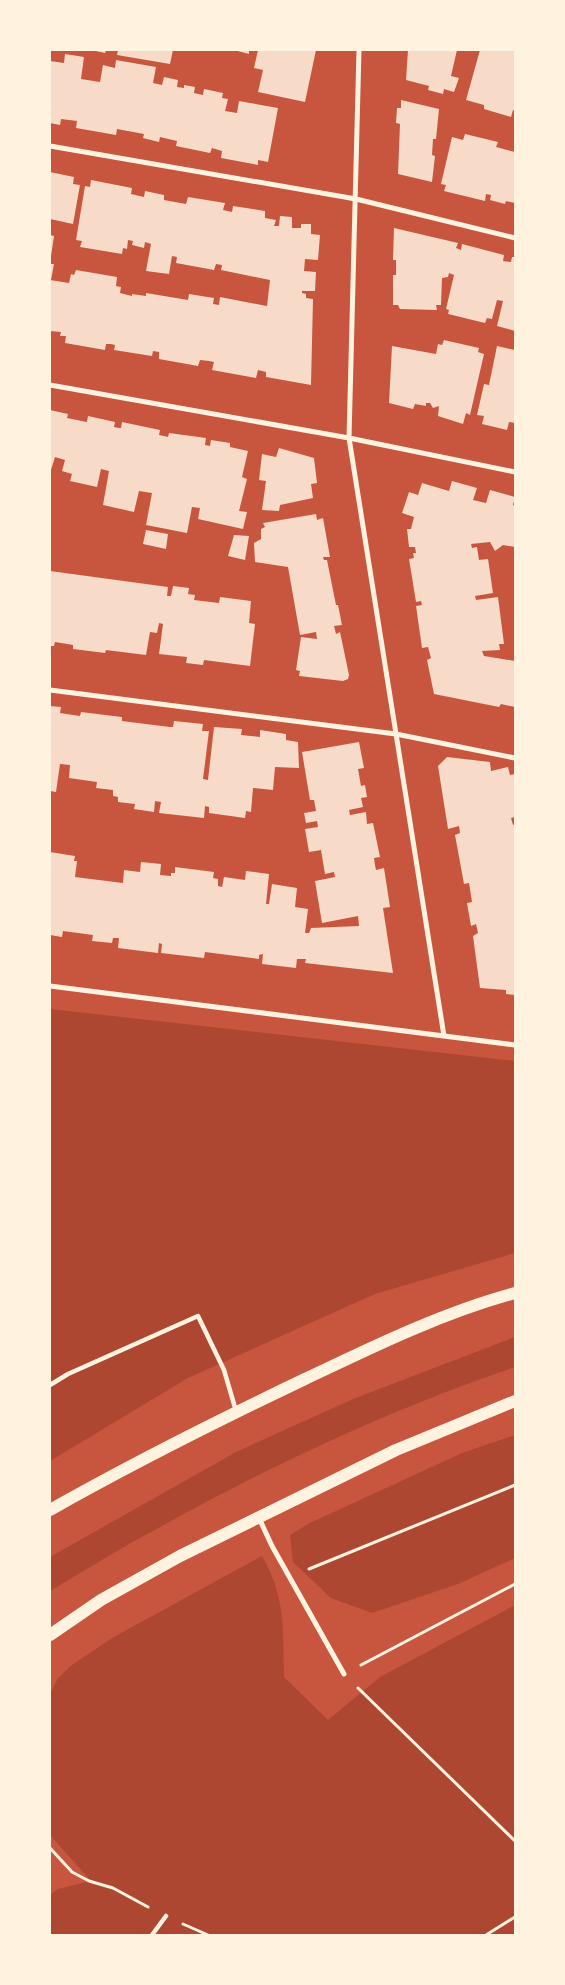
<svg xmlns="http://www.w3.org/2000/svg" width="565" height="1985" font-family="'Fira Sans',sans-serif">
<rect width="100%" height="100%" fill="#c8553d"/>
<path fill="#ae4732" d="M50,1009l465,52v192l-140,41 -187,84 -138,83z
M515,1337v30c-121,41 -242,97 -353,159 -38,20 -75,43 -112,65v-34l186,-105 117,-53z
M515,1435v123l-57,26 -86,29 -41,-15 -38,-36 -3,-27 20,-12 152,-70z
M262,1556c24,41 21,75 22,121l44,43 52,-43 135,-72v330h-465v-40l8,-6 33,-8 -41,-46v-141l8,-16 14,-13 40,-27z"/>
<path fill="#f7dbc8" d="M91,50h15l-1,3z
M118,50h55l-3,14 -53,-9z
M234,50h15v4z
M258,50h58l-11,52 -47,-10 5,-22 -9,-2z
M408,50h49l-6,26 8,2 -5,14 -10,-3 -1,5 -15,-4 1,-4 -23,-6z
M480,50h35v61l-2,-1 -2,7 -27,-8v-4l-18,-5z
M65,54l19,3 -3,22 19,3 3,-17 12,3 1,-8 40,7 -3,16 9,2 2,-8 14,3 -1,7 7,1v-3l11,2 -1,6 9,2 1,-6 19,4 -1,5 6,1 -3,12 12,2 2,-12 39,7 -10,54 -10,-2v5l-37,-7 1,-7 -10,-3 -2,5 -34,-7 1,-5 -17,-4 -1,5 -16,-4 1,-4 -27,-5 -1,6 -40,-7 1,-7 -16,-2 -1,6 -10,-2v-62l14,2z
M401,100l38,9 -3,30h-3l-1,16 3,1 -3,26 -34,-8 2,-50 -4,-1 1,-15h4z
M465,134l33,8 -2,5 19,5v51l-9,-2 -1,3 -15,-4 1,-5 -5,-1 -1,7 -41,-10 2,-6 -5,-1 11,-47 11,3z
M50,172l24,5 -1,7 7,1 -7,39 -23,-5z
M91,180l41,8 -1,6 13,3 1,-6 19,4v5l22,4 2,-7 37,6 -2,7 9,2 1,-6 32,5v7l11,2 -2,6h5l1,-10 12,1v11h9v-4h10v10l9,1 -2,25 -13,-1 -1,12 12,1 -1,19h-13v2l4,1v4l7,1 -2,86 -45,-8v-5l-8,-2 -2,8 -44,-8 2,-8 -5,-1 -9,-1 -2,6 -39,-7v-7l-6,-1 -1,5 -38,-6 1,-5 -4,-1h-5l-1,6 -40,-7 1,-7h-6l1,-4 -11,-1v-51l19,3 2,-9 3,1 2,-5 41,7 -1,9 5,1 -1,6 12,3v-2l14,2v-3l42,7 1,-6 25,4 -1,6 6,1 1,-8 47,9 3,-26 -49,-10 1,-5 -6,-1 -2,6 -38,-7 1,-6 -5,-1 -3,18 -23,-3 5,-27 -6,-2 -1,6 -12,-3 1,-4 -5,-1 -1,9 -4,-1 -1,6 -42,-7 2,-6 -6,-1 9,-54 5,1z
M394,228l64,15 -2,5 5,2 1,-6 42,11 -1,6 8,1 1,-5h3v74l-18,-5 6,-25 -6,-1 -5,19 -5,-1 -2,5 -37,-9 1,-4 -3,-1 8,-34 -5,-2 -1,4 -6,1 -1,27h-5l1,5 -37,-1 -2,-4h-5v-30h3v-15h-3z
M50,235l4,1 -3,20h-1z
M50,264h4l-3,16h-1z
M444,340l35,8 -1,4 6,2 -14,61 -4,-2 -3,11 -25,-8 1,-10 -6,2 -3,-5h-4v3l-11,-2 -2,5 -24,-6 3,-57 44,8 2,-10 4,1z
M497,346l18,4v73l-6,-1 -2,8 -25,-6 2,-8 -7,-1 7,-31 5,1z
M50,410l18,4 -1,4 20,4 1,-6 27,6 -1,5 5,1h2l1,-6 38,8 -1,5 9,2 1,-4 37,5 -1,7 5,1 1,-6 19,3v4l18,4 -6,26 5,2 -8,32 8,1 -4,17 -45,-10 2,-11 -8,-1 -5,26 -41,-8 6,-32 -13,-2 -5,21 -31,-7 6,-34 -8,-2 -4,18 -27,-6 2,-7 -10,-3 3,-11 -10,-3 -5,16z
M279,448l35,10 3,25 -6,1 2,14 -33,7 -1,6 -17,-1 4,-29 -7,-1 3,-26 14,3z
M452,481l25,7 -4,12 13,3 4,-13 25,7 -2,8 2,1v41l-12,-2 -8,6 -5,-9 -19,2 1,4 5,-1 2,13 9,-1 5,34 -18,3 1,4 22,-3 6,47h-5l1,6 -18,1 2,5 31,5v46l-14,-3 -2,3 -65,-13 -7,-34 4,-2 -3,-11 -6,1 -6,-42 6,-1 -1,-4 -5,1 -7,-43 5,-1 -1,-5h3l-1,-6h-6l-2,-18h4l3,-12 -12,-4 7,-21 9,3 4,-12 27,8z
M316,514l1,6 6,-2 7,39h-7l1,3h3l9,45h2l4,20 -8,1 2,8 4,-2 9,43 -1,4 -5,2 -44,-5 1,-5 -4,-1 5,-33 16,2 -1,-7 -16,3 -12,-68 -33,-5 -1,-19 7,-4v-10l4,-2 -2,-4z
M146,530l22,4 -2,15 -23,-5z
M234,535l15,1 -4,24 -17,-4z
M50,571l118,16 -1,9h4l2,-10 16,2 -1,6 7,1 -1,5 25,3 1,-6 31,4 -2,22 6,1 -5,42 -46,-6 -1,5 -17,-2 1,-6 -28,-3 4,-30 -4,-1 -2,10 -7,-1 -4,23 -40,-5 -1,3 -32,-4v-4l-18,-3 -1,4h-4z
M50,706l11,1 -1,6 20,3 1,-4 41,5v4l48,6h3l1,-6 29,3 -1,7h7l-6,48 5,1 6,-53 28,2 -1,6 19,2v-7l26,4v6l12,2 1,26 -24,-1 -2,23 -20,-2 -2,24 -5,-1 -1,7 -36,-5v-6l-4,-1 -1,12 -45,-5 2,-11 -6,-1 -1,11 -20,-3 1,-5 -17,-2v-5l-5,-1v-6l-17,-2 1,-6 -28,-4 1,-13 -10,-1 -4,28 -6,-1z
M359,742l5,26 -6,1 3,17 4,-1 2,12 -6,1 2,9 -14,3 1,5 16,-3 1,12 6,-1 7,34 -6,1 1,7 1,5 8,-2 6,39 -7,1 10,65 -88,-10 1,-4h-9l-1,9 -34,-4 1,-10 -4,1v4l-54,-7 -1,6 -43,-5 1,-9 -3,-1 -1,10 -40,-5 1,-10h-6l-1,5 -20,-2 1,-6 -30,-4 -1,6 -12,-2v-83l25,4 -1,5h3l-2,16 48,6 1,-13 16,2 1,-10 20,2 -1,11 11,1v-3h4v-6l39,5 -1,6 5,1v7l4,1 2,-10 21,3 1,-9 23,3 -3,30h3l3,-20 25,4 -2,19 13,2 -3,24h4l2,-5 48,-2 -1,-10 -36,7 -7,-42 20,-4 -1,-5 -9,2 -4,-24 -12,2 -4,-23 13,-2 -1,-6 -11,2 -2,-10 12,-2 -2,-11h-4l-8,-48z
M447,757l43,5 1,9 17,-4 2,8 5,-1v43l-4,1 2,7 2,-1v171l-9,-1v-4l-26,-2 -7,-52 5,-3 -2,-9 -5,2 -4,-23 5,-1 -3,-19 -5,1 -9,-49 5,-2 -1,-7 -11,3 -10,-63z"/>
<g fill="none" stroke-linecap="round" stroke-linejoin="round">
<path stroke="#fff3e0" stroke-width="3" d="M309,1569l206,-84
M361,1665l154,-81
M358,1688l157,153
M50,1848l22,24 17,9 24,7 35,19
M183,1924l25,11
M486,1935l29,-18"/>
<path stroke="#fff3e0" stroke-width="4.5" d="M50,1385l18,-11 130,-58 26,54 12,41
M152,1935l14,-19"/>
<path stroke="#fff3e0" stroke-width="5" d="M359,50l-10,388 95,598
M50,146l306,53 159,39
M50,385l299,53 166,34
M50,690l346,44 119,24
M50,986l465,59
M259,1518l13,28 72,128"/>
<path stroke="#fff3e0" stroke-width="12" d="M50,1510c83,-47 169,-90 255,-131 67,-32 139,-67 210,-86
M50,1635l51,-35 79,-44 216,-106 119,-49"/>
</g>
<rect width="565" height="1985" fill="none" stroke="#fff3e0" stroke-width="102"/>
</svg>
